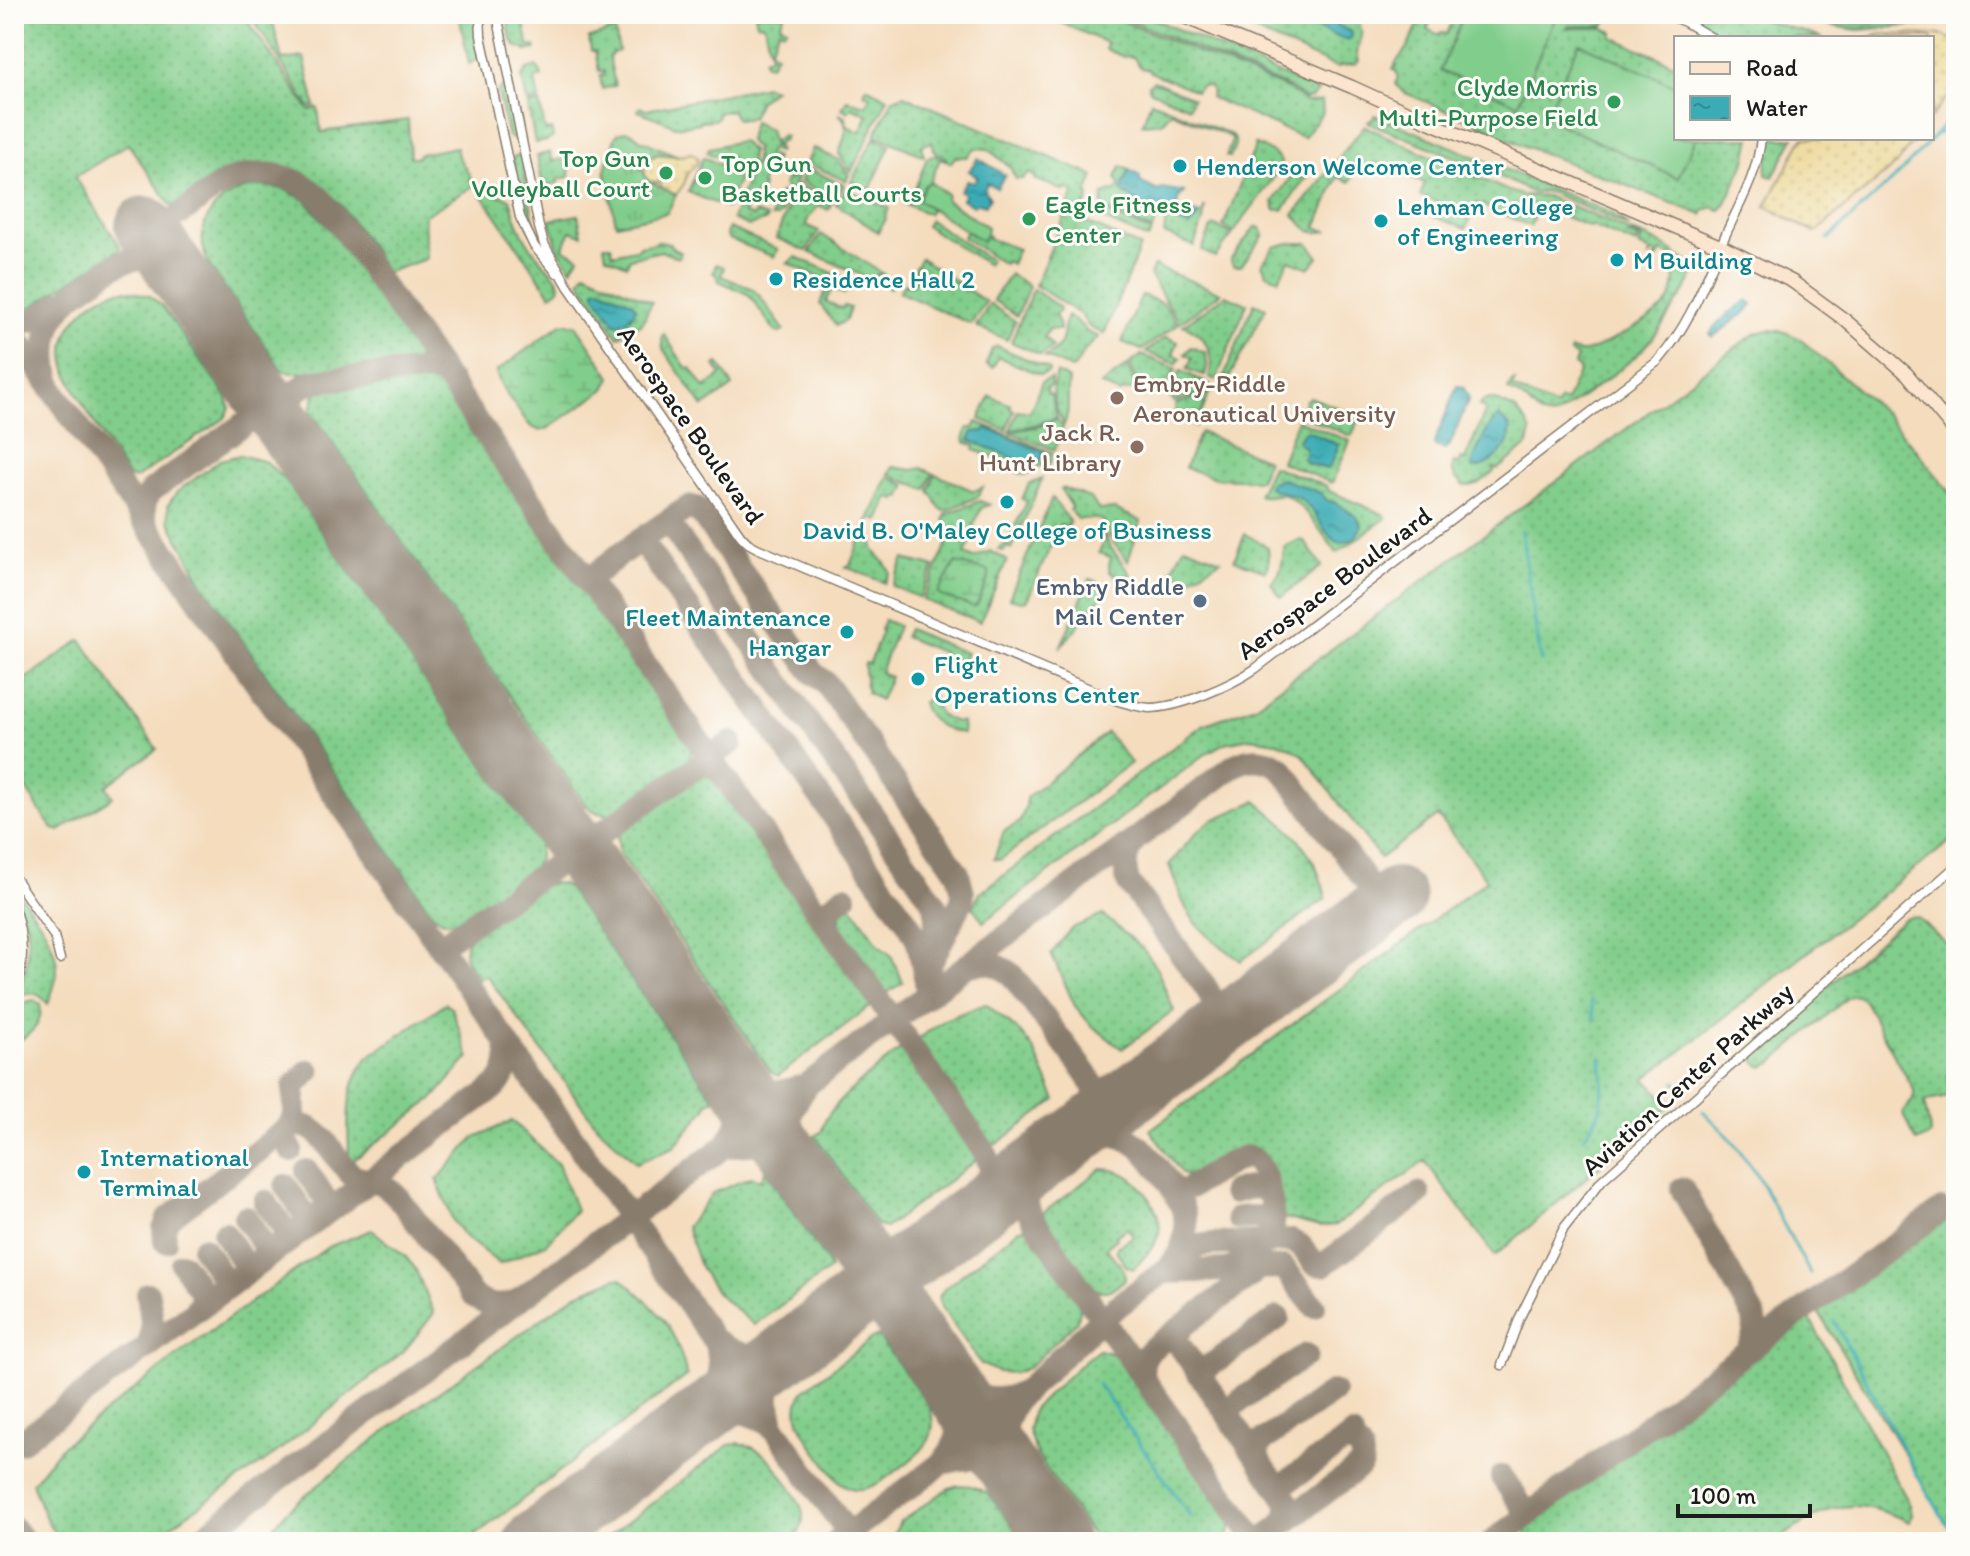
<svg xmlns="http://www.w3.org/2000/svg" width="1970" height="1556" font-family="Itim,sans-serif">
<defs>
<pattern id="grass-dots" width="8" height="8" patternUnits="userSpaceOnUse" patternTransform="scale(2)"><rect width="8" height="8" fill="#81cd8b"/><path d="M2 2h.1M6 6h.1" fill="none" stroke="#6faf77" stroke-width="1.8" stroke-linecap="round"/></pattern>
<pattern id="forest-crowns" width="20" height="18" patternUnits="userSpaceOnUse" patternTransform="scale(2)"><rect width="20" height="18" fill="#68b077"/><path d="M2 6a3 3 0 1 1 6 0M12 15a3 3 0 1 1 6 0" fill="none" stroke="#558e61"/></pattern>
<pattern id="wetland-marsh" width="20" height="14" patternUnits="userSpaceOnUse" patternTransform="scale(2)"><rect width="20" height="14" fill="#81cd8b"/><path d="M1 5h8M5 5V1M11 12h8M15 12V8" fill="none" stroke="#6faf77"/></pattern>
<pattern id="sand-dots" width="8" height="8" patternUnits="userSpaceOnUse" patternTransform="scale(2)"><rect width="8" height="8" fill="#eeda9e"/><path d="M2 2h.1M6 6h.1" fill="none" stroke="#ccba88" stroke-width="1.8" stroke-linecap="round"/></pattern>
<pattern id="park-tufts" width="24" height="20" patternUnits="userSpaceOnUse" patternTransform="scale(2)"><rect width="24" height="20" fill="#81cd8b"/><path d="M3 7l-1-3M5 7V3M7 7l1-3M15 17l-1-3M17 17v-4M19 17l1-3" fill="none" stroke="#6faf77"/></pattern>
<pattern id="water-ripples" width="26" height="14" patternUnits="userSpaceOnUse" patternTransform="scale(2)"><rect width="26" height="14" fill="#3bacb5"/><path d="M2 4q2-2 4 0t4 0M15 11q2-2 4 0t4 0" fill="none" stroke="#318b92"/></pattern>
</defs>
<rect width="100%" height="100%" fill="#fdfcf7"/>
<filter id="ink" filterUnits="userSpaceOnUse"><feTurbulence type="fractalNoise" baseFrequency=".0125" numOctaves="2"/><feDisplacementMap in="SourceGraphic" scale="16" xChannelSelector="R" yChannelSelector="G"/><feConvolveMatrix kernelMatrix="1 2 1 2 8 2 1 2 1" color-interpolation-filters="sRGB"/></filter>
<filter id="wash" filterUnits="userSpaceOnUse"><feTurbulence type="fractalNoise" baseFrequency=".006" numOctaves="4" result="noise"/><feDisplacementMap in="SourceGraphic" scale="32" xChannelSelector="R" yChannelSelector="G"/><feGaussianBlur stdDeviation="1.8" result="paint"/><feColorMatrix in="noise" values="0 0 0 0 0 0 0 0 0 0 0 0 0 0 0 0 0 1.4 0 .05"/><feComposite in="paint" operator="in"/></filter>
<g filter="url(#wash)">
<rect width="100%" height="100%" fill="#f4dcbd"/>
<path fill="url(#grass-dots)" stroke="#4e7454" stroke-width="2" d="M14,14h229l66,96 9,-2 3,24 87,-12 2,37h8l1,-3 37,-7 2,9 17,29 35,14c10,38 21,51 47,79l3,6 -1,5 -8,6 -76,-110 -51,31 2,43 -41,14 -11,-21 -33,-47 -33,-30 -31,-10 -31,2 -31,9 -42,32 -45,-64 -53,33 46,71 -88,58 -12,4 -7,-2z
M250,14h21l11,46 22,-3 11,49 -6,1z
M459,14h16c-1,15 7,31 3,45l-9,5z
M507,14h15l7,33 6,-1 1,3 -10,2 -1,-2c-17,-1 -16,-21 -18,-35z
M755,14h30l-5,10 7,4 -3,3 -5,-2 -9,21 6,4 -6,11 -5,-1 -1,-5 7,-3 -7,-32 -7,-1z
M1041,14h65l181,75 19,13 16,-1 1,11 -19,25 -4,-1 -89,-38 1,-8 -3,-4h-9l-4,5 -46,-19 -2,-3c-8,2 -9,-6 -15,-12l-6,-1 -3,1 -19,-8 2,-6z
M1114,14h29l175,77 -6,6 -7,2 -15,-11z
M1216,14h139l3,2 4,17 -5,20 2,8 -3,3 -13,2 -2,-1 -3,3z
M1423,14l11,1 -7,14 12,6 2,-3 6,2 8,-20h156l-7,12h-36l-1,2h37l9,4 -1,5 64,28v73h75l-5,22 -21,45 -5,5 -7,-3 -9,4 -2,4 -213,-83v-3l-86,-37 -8,-8 3,-7 -2,-6 -3,-1 1,-3 3,-1 -2,-2 13,-18z
M1684,14h60l79,24h-100l-12,-9z
M615,30l4,21 -7,2v2l-3,1 6,30 -13,3 -2,-14 4,-1v-3h-5l-4,-20h-4l-2,-13z
M536,67l4,4 2,6 -7,2 4,21 -12,3 -5,-27 5,-4 -1,-3z
M1154,81l39,17 -4,9 -38,-16 -3,-6z
M766,86l8,3 -15,12 -8,17 -14,2 -6,-10 -14,3 1,4 -4,3 -14,1v2c-10,2 -26,6 -31,0l-31,-12 2,-4 6,3z
M502,87l6,2 8,46 -3,4 -5,-3 -10,-45z
M866,87l22,11 -37,74 -12,-18c3,-14 14,-28 0,-40l7,3 1,9 13,6 8,-17 -16,-8 -4,5 -6,-4 5,-8 19,5 4,-8 -6,-4z
M903,95l191,81 -7,18 2,2 -3,10 1,12 -20,-9 7,-17 -9,-3 -1,2 -29,-12v-3l-7,-3 -6,6h-6l-6,-12 -22,-18 -13,-1 -8,9h-12l-4,6 -3,-1 -4,-7 -9,-3 -3,-10 -11,4 3,10 -49,-21 18,-36z
M1151,101l81,34c7,7 1,14 -2,22l-4,-1 7,-18 -62,-26 -9,10 -20,2z
M540,103l5,28 7,-1 1,7 -6,4 -12,2 -7,-38z
M1375,115l238,99 17,13 -81,-35h-18l-49,-24 -113,-45 -1,-1 6,-4z
M753,122l16,7 4,17 2,-1 -2,-4 9,-6 3,1 -2,5 -3,-1 -4,8 3,2 -1,2 -8,-3 -2,5 8,4 -2,4 -3,-1 -3,7 3,2 -4,8 -3,-1 -3,8 2,1 -3,8 -3,-1 -4,9 -5,-2 -4,14 9,3 2,-4 11,4 1,3 -18,6 -17,-7 23,-59v-11l-7,-9z
M1364,126l142,64 15,5 25,1 20,9 -5,10 -22,-9 -9,20 -53,-23 -11,26 -34,-13 6,-14 -18,-6 5,-13 -51,-21 -6,11 -12,-5 -6,14 -12,-5 -22,50 11,4c-20,5 -20,-4 -33,-16z
M874,138l16,7 -20,45 -19,-8z
M1769,138h25l-21,39 -7,-2z
M740,141l3,1 8,9 -1,15 -5,4 -12,-5 -2,-5 -10,-4h-7l-7,-4 2,-4z
M1254,144c11,6 26,8 28,22l-48,66 -11,-6 31,-76z
M813,148l26,12 10,15 -3,6 -39,-18z
M550,152l2,9 16,-3 2,1 -1,18 -11,2v4l-10,2v5l-4,1 -7,-35z
M518,155l3,2 17,84c-18,-20 -20,-56 -26,-83z
M935,155l9,3 1,2 -5,-1 -10,23 -6,4 -6,13 13,9 -3,6 -25,-11 2,-3 5,1 17,-43z
M793,165l8,3 -19,45 -5,4h-6l3,-7 3,1 2,-7 -3,-2 4,-9 3,1 3,-6 -3,-2 4,-8 4,1 3,-8 -3,-2z
M1121,166l8,4 -8,21 37,25 -6,14 -45,-20 -5,-6 1,-8 5,-4 8,-1 4,-7 -4,-6z
M805,167l39,18 -11,17 -33,-22z
M1301,167l5,3 1,6 -24,34h-8l-2,-8 23,-32z
M798,183l33,22 -3,5 -9,-5 -11,14 -2,6 13,6 -13,20 -30,-13z
M263,186l21,3 21,11 40,47 72,102 2,4 -2,7 -6,4 -114,9h-6l-9,-3 -72,-104c-23,-42 10,-78 53,-80z
M846,189l43,19 -4,9 1,2 -8,13 -42,-28z
M1205,206l-2,15 -9,25 -30,-12 2,-15 29,2 4,-7h3z
M1570,206l58,24 -1,4 12,5 -3,6 -44,-19 -3,1 -24,-10z
M1099,209l53,23 -4,7 -44,-19 -5,-6z
M1066,213l74,34 -36,87 -15,-7 -8,-12 -46,-30z
M578,215l4,20 -11,-4 -8,17 16,9 -8,12 -13,-20 -8,-29z
M930,220l61,41 -3,4 -62,-39z
M1215,226l18,8 -18,23 -11,-5 -2,-2 9,-22z
M1255,227l6,1 3,7 -23,31h-7l-3,-4v-3z
M729,228l49,21 -4,8 -45,-18 -3,-5z
M966,231l16,10 4,-6 3,1 -1,2 30,11 -7,15 -5,-3 -2,3 -41,-27z
M1631,231l30,13 33,22c-1,18 -13,30 -22,44 -10,15 -18,29 -31,41 -24,24 -58,44 -85,65 -16,3 -19,-5 -30,-15 -5,-5 -12,-8 -18,-11l3,-8 4,-1 -3,7 44,19 4,-7 6,2 14,-32 -6,-5 3,-8 -7,-4 1,-3c4,1 8,3 13,2 13,-2 75,-37 82,-47 8,-10 10,-25 8,-36l-3,1 -2,-3 4,-10 -12,-5 -5,9h-1l2,-7 -4,-2 -4,6 2,-6 -12,-6 3,-8 -12,-5z
M821,234l73,47 -4,7 -4,-2 3,-6 -11,-6 -5,6 -64,-28z
M657,241l13,2v3l3,1v2l7,3 -2,6 -17,-7 -31,7 -3,7 -21,-9 -2,-11h7l2,9 26,-6v-2l18,-3z
M1289,243h19l11,14 -10,11 -20,-8 -10,19 -12,-5 -5,-10 12,-17z
M796,257l55,24 -1,10h-5l-1,3 -12,-5 -6,13 16,7 2,-3 6,2 -4,12 -10,6 -16,-22 10,-22 -42,-19z
M921,258l65,44 -15,22 -72,-32 6,-9 6,3 6,-10 -5,-4z
M716,264l8,3 -3,9 30,12 8,7 25,35 -4,3 -5,-2 -27,-37 -29,-13 -2,-6 -4,-2z
M1154,266l67,27 -42,30 -29,-48z
M585,272l67,30 -10,21 -24,14 -38,-56z
M1010,274l19,12 -12,30 -24,-16z
M1033,289l27,19 -1,4 -4,2 4,10 1,6 -11,-1 -5,8 9,10 -12,8 -30,-13z
M126,290l24,6 12,10 65,92 3,10 -5,10 -90,61 -6,-2 -2,-3c-14,-20 -27,-41 -40,-63 -20,-34 -38,-66 -4,-100 12,-13 25,-20 43,-21z
M1142,295l22,9 13,21 -35,25 -20,-8z
M1226,295l21,9 -31,76 -7,-3c6,-23 -3,-43 -26,-52z
M1254,303l12,5 -37,70 -5,-2z
M990,304l25,17 -8,19 -31,-14z
M1067,316l10,5 10,11 12,5 -13,12 -12,19 -3,1 -26,-12c24,-13 15,-21 22,-41z
M1768,330l14,1 17,7 88,77 69,84v338l-311,242 26,26 -176,151 -70,-95 -89,64 -17,2 -38,-10c-3,-20 -9,-75 -40,-68 -17,4 -34,19 -49,28l-10,-3 -32,-44 337,-250 -49,-64 -58,42 -77,-103 -14,-8 -12,-5 -27,-4 -25,5 -18,10 -224,169 -10,-15 7,-14 223,-168 52,-19 489,-365 13,-8z
M664,334l23,35 4,-1 14,20 16,-13 -6,-10 3,-2 15,23 -30,21 -40,-58 -1,-13z
M1166,337l12,5 -5,12 8,4 -5,6 -30,-12z
M997,346l52,23v3l-8,3 -43,-18 -5,11 -7,-4 6,-15z
M1191,347l15,6 1,13 -2,10 -18,-7 5,-11 -7,-4z
M1142,355l35,14 -15,19 -8,-3 -13,3 -12,-24z
M1127,366l11,22 -19,5 -18,-8z
M1181,371l30,14 -1,4 -36,13 -9,-11z
M1057,373l12,7c-3,15 2,31 -5,45 -8,-15 -15,-36 -7,-52z
M1051,378v8l-4,1 1,7h3l6,23 -18,7 -29,6 8,-20 12,2 12,-30z
M427,379l8,1 8,7 247,354 1,13 -5,10 -70,49c-12,4 -22,0 -31,-9l-274,-393 4,-17 10,-8z
M1210,392l-14,34 -20,-9 -1,-12z
M990,396l21,9 -1,3 4,2 -8,20 -26,-11z
M1310,397l50,19 -8,19 -1,1 -51,-21 6,-15z
M1492,399l23,10 12,14 4,9 -3,12 -3,4 -27,21 -4,-1v4c-10,7 -19,17 -32,13l-2,-5h-3c-4,-6 -6,-11 -3,-18l5,2 2,-5 4,1 21,-50 -7,-4 6,-6z
M1057,419l6,9 -2,6 -9,-6 -4,3 1,4 10,3 -4,12 -45,-18 30,-6z
M1297,420l53,21 -18,42 -51,-21z
M977,422l76,31 -4,13 -5,2 -2,-3 -11,5v2l-7,3 -14,-6 1,-5 -37,-14 1,-4 -10,-4 -1,-3 4,-11h6z
M1200,432l67,28 -8,20 -43,-2 -31,-10z
M240,455l26,7 20,19 253,364v13l-5,9 -78,54 -11,1 -11,-6 -233,-335 -32,-60 -1,-16 9,-13 43,-32z
M1272,466l55,20 2,5 56,24 1,3 -49,35c-10,-13 -37,-54 -53,-58 -10,-2 -16,4 -26,0z
M893,467l19,3 10,-2 11,5 -7,17 -37,-16z
M935,474l39,17 9,-4 -5,10 -33,14 -5,-2 -6,-12 -5,-6z
M888,477l19,8 -6,13 -3,-1 -2,3 -7,-3 -10,24 -8,-3 -6,14 7,4v2l-9,-5z
M1042,479l-30,70 -4,-2 -5,4 -5,-2 8,-5 21,-42 -5,-3 7,-15z
M1063,488l27,10 9,12 16,-1 26,12 -13,40 -16,-20 -9,-17 1,-3 -7,-2h-20l-7,-9 2,-3 -11,-17z
M1052,498l18,24 -2,5 -8,-2 -33,75 -6,1 -12,-3z
M980,501l10,4 -9,3 -12,29 3,2 -7,15 9,4 16,-7 14,7 3,3 -27,61 -57,-22 26,-61v-7l-5,-12 2,-6z
M1101,528l8,17 22,30c-7,2 -23,3 -22,-9 0,-3 2,-6 2,-9l-12,-4 6,-14 -7,-4z
M1245,534l23,13 1,17 -3,7 -32,-11z
M862,535l11,6v8c6,8 13,13 17,23l-5,11 -39,-16 4,-2z
M1299,540l5,1 18,25 -41,31 -10,-14c13,-11 10,-21 14,-36z
M1184,546l37,14 -50,30 -7,-3z
M904,559c11,4 17,2 30,8l-14,31 -28,-12z
M1090,579l16,6 -1,7 -45,56z
M884,620l14,6 -18,46 10,5 -10,23 -13,-7 -3,-22 1,-8 4,1 13,-33 -2,-1z
M908,629l58,24 -5,13 -19,-7 2,-6 -40,-16z
M81,640l76,109 -51,37 7,11 -54,34 -6,-2 -12,-16 -27,-45v-81z
M933,695c2,18 11,26 29,27l1,11c-20,-3 -34,-10 -41,-30z
M1107,732l24,31 -131,97 -6,-1 10,-28 16,-9 6,-17v-7z
M703,776l7,1 10,8 147,210 5,10 -94,71 -7,-4 -152,-220 -1,-14 6,-11 69,-48z
M1256,801c36,30 60,49 70,97l-85,63c-20,-15 -43,-30 -55,-53 -7,-13 -11,-29 -17,-43l27,-32 14,-12z
M553,883l10,1 5,4 146,211 -7,4 -1,5 -32,39 -37,16 -40,-37 -111,-151 -7,4c-12,-16 -22,-24 -8,-43l72,-50z
M18,892c17,24 40,49 39,81 -1,10 -6,22 -9,31 -9,-11 -16,-14 -30,-8 8,-24 14,-52 7,-77 -3,-8 -7,-17 -11,-24z
M850,903l29,42 12,10 12,27 -14,10 -4,-1 -5,-5c-8,-12 -37,-48 -40,-60 -2,-10 3,-17 10,-23z
M1103,915l40,34 14,20 17,42 -52,38 -31,-24 -16,-19 -24,-52 21,-26z
M1912,917l6,1 38,34 -2,7 2,2v111l-9,3 5,21 -28,6 7,33 -14,7 -13,-25 -1,-5c6,-8 12,-11 11,-22l-50,-89c-6,-6 -10,-7 -17,-3l-75,65 -9,4 -6,-3 -2,-5 2,-10 147,-130z
M34,1000l6,5c4,20 -11,30 -26,39 0,-20 -6,-41 20,-44z
M446,1003l6,5 17,49 -34,40 -86,67c0,-36 -7,-77 19,-107z
M986,1004l35,29 13,17 22,50 -59,44 -4,-1 -8,-7 -67,-97 26,-19z
M900,1050h4l3,3 68,96 1,9 -2,4 -89,66 -8,-3 -62,-89 7,-5c1,-24 59,-66 78,-81z
M512,1121l46,43 18,46 -30,34 -46,20 -35,-27 -12,-16 -16,-41 38,-43z
M1101,1169c10,0 22,3 30,9 14,10 32,37 28,54 -3,14 -16,26 -25,37l-8,-3 -10,-16 1,-3 17,-11 -7,-8 -11,8 1,3 -11,9 18,22 1,9c-11,12 -25,18 -38,4l-42,-60 -2,-10z
M765,1171l61,89 4,9 -76,56 -36,-31 -17,-25 -15,-42 27,-34 38,-16 10,3z
M1949,1219l7,28v272l-8,7 -131,-216z
M1025,1228c13,8 50,60 54,75 2,7 1,12 -3,19l-48,46 -13,5 -17,-1 -17,-8 -40,-57 -2,-10 6,-9 75,-59z
M372,1230l33,26 10,12 19,45 -29,37 -138,110 -120,82h-84c-17,-15 -23,-39 -31,-59l29,-36 122,-96 145,-104z
M616,1278h5c37,31 54,48 66,97l-221,167h-204l21,-27 9,-8 54,-45 66,-51 165,-117z
M1809,1317l101,188 2,9 -2,8c-17,-7 -36,-15 -55,-16 -29,-1 -57,19 -79,36h-250c-1,-14 5,-19 17,-25z
M878,1336l49,67c17,33 -7,51 -31,68 -17,13 -38,28 -57,10 -8,-8 -13,-17 -20,-26 -13,-19 -31,-41 -16,-64l70,-53z
M1099,1350l19,5 11,14 101,149 1,10 -5,14h-129l-60,-87 -9,-25 5,-21 53,-50z
M739,1443c24,5 34,19 47,38 15,21 27,40 5,61h-190l128,-97z
M958,1485l13,1 17,7 36,49h-134l10,-20 49,-34z"/>
<path fill="url(#forest-crowns)" stroke="#42664a" stroke-width="2" d="M1794,14h134l8,10 -78,6 -28,-4z"/>
<path fill="url(#wetland-marsh)" stroke="#4e7454" stroke-width="2" d="M566,323l10,2 35,52 -6,12 -58,40 -7,2 -10,-5c-11,-16 -29,-35 -34,-54l64,-47z
M955,563l34,8v6l-12,28 -3,2 -33,-11 -3,-3z"/>
<path fill="url(#sand-dots)" stroke="#857b5d" stroke-width="2" d="M1881,34l62,1 13,7v51l-5,4 -6,2 -13,18v-79h-64z
M1803,138h113l-20,26 -81,69 -49,-27z
M691,153l3,1 4,5 -2,6 -8,7 -4,12 -8,11 -15,-6v-6l-13,-2 -3,-5v-8l-6,-1 -3,-8 4,1 18,-6 20,2z"/>
<path fill="url(#park-tufts)" stroke="#4e7454" stroke-width="2" d="M626,131l5,1 10,8 37,16 -20,-2 -10,5 -11,1 11,21 28,14 -9,18 -51,11 -11,-54 4,-16 7,-18 2,-2z
M930,182l17,12 -1,6 41,27 -1,8 -4,6 -64,-41 6,-14z"/>
<path fill="#81cd8b" stroke="#4e7454" stroke-width="2" d="M1464,14h93l-39,90 -78,-33z
M1579,43l97,43v52h20l-18,40 -133,-60z
M703,157l38,17 -15,34 -38,-16z"/>
<path fill="url(#water-ripples)" stroke="#2c6468" stroke-width="2" d="M1284,14h32l35,18 1,3 -1,3 -4,2 -7,-2z
M978,158l27,17 -8,13 -10,-5 -3,7 6,8 -5,7 -7,-2 -5,3 -11,-7 3,-4 -5,-4 7,-11 7,2 4,-5 -9,-6z
M1129,170l11,6v6l18,9 4,-3 22,4 -6,7 -1,10 3,3 9,-2 10,4 -9,12c-29,-8 -44,-18 -69,-35z
M600,288l32,14 4,6c-3,9 -9,14 -18,16l-4,-2 -19,-28v-5z
M1748,300l5,5 -4,5 -36,27 -3,-3c9,-14 23,-25 38,-34z
M1457,386l6,1 6,11 -19,47 -6,4 -9,-3 -1,-3z
M1499,416l11,11c3,19 -19,40 -37,41l-1,-1c2,-14 17,-43 27,-51z
M986,428l58,24 -4,10 -11,3 -60,-25 4,-8 11,-1z
M1305,431l5,1 29,13 -8,19 -4,5 -20,-6 -4,-4 2,-4v-7l-6,-5 -1,-3z
M1282,479l37,13 9,9 8,2 21,14 5,9 -8,13 -14,4c-19,-9 -22,-33 -40,-44 -10,-7 -22,-6 -31,-12l2,-5z"/>
<g fill="none" stroke-linecap="round" stroke-linejoin="round">
<path stroke="#3bacb5" stroke-width="3" d="M1936,134l20,-3
M1828,239l75,-69 44,-48 9,-6
M1521,531l20,130
M1591,1000l3,20
M1675,1082l6,6
M1703,1111l28,28 25,34 54,100
M1584,1137c4,-7 11,-15 14,-22 7,-18 4,-39 3,-58
M1834,1321l87,161 27,44
M1098,1384l93,133"/>
<path stroke="#887c6c" stroke-width="24" d="M182,213c15,-11 30,-24 47,-32 35,-15 74,-5 97,24l658,946c12,20 9,40 -5,58
M14,321h19l29,-19
M14,334l840,1208
M51,383c-7,-22 -7,-44 4,-66 8,-15 20,-24 35,-34 21,-15 39,-31 67,-22 8,3 14,6 20,13
M291,436c-8,-26 -5,-43 22,-55l113,-10 15,3 9,8
M147,525c-5,-13 -4,-23 4,-34l94,-68c19,-9 33,-2 46,13
M661,526l7,-1 5,4 262,375 2,14 -4,28
M634,544l6,-1 5,3 265,380 8,15 7,36
M591,585l-1,-4 3,-5 30,-24 64,-44 5,-1 5,1 116,165 12,9 133,191 5,20 -1,8 -33,65 -3,17
M552,813c16,16 26,30 50,19
M1136,839c-11,13 -13,27 -8,43l77,104c20,31 2,45 -18,67
M601,884c-8,-20 -16,-33 2,-52
M830,928c-9,-16 3,-23 15,-32
M439,946l292,-203
M967,966c17,-6 30,-3 44,8l75,99c15,22 11,35 -1,56
M737,1080c23,12 37,16 62,7
M726,1145c13,-18 22,-45 11,-65
M1062,1146c15,-7 30,-14 48,-12 23,3 36,17 49,35 23,31 41,61 12,96
M725,1147c15,-4 44,-5 59,4 5,3 9,10 13,15
M291,1150l-6,-12 1,-7 9,-14 -1,-31 15,-15
M1045,1159c-17,16 -24,35 -14,57l226,326
M797,1166c-11,-29 -13,-52 8,-77
M307,1171l19,29 -1,8 -5,9
M286,1186l19,29 -1,9 -6,10
M1191,1187c11,-7 44,-29 55,-30 22,0 30,61 26,77 -2,10 -33,33 -43,35
M1682,1189l71,126c4,15 1,24 -7,37
M1233,1192c15,-4 27,-10 37,4
M265,1202l20,28 -1,9 -6,10
M245,1217l19,29 -1,9 -6,9
M1238,1218c22,-2 31,-4 36,20
M224,1233l19,29 -1,8 -6,10
M165,1241l-1,-12 4,-10 123,-93c30,-7 42,33 61,49 5,4 11,4 17,5 11,1 20,8 27,15l78,102c15,10 29,11 44,4
M203,1248l19,29 -1,8 -6,10
M182,1264l20,28 -1,9 -6,10
M1164,1272l120,-4 30,38
M148,1294c2,17 8,36 0,52
M1181,1329l-4,6 1,8 109,158c5,23 -13,29 -29,41
M718,1342c22,17 48,18 73,7
M942,1373c18,30 27,56 3,86
M947,1377c21,22 47,28 75,16
M1145,1380c-5,-11 -3,-21 5,-30l102,-75
M1205,1382l-1,-8 4,-7 70,-49
M1013,1406c-14,27 -12,46 4,71
M700,1417c17,-21 25,-42 17,-69
M700,1417c26,-9 50,-8 72,10
M772,1419c-8,-26 0,-48 18,-69
M1231,1419l-1,-7 4,-7 72,-50
M20,1442l475,-355c14,-14 16,-29 10,-48
M1258,1458l-1,-8 3,-7 73,-51
M947,1462c35,-11 58,4 78,31
M1502,1477l26,38
M1284,1496l-1,-8 4,-6 65,-46
M1284,1523l76,-56c5,-10 0,-22 -10,-25l-9,2
M14,1529l10,13
M195,1542l1040,-777c17,-9 32,-7 46,3l83,111
M837,1542l142,-107 123,-117 96,-72 13,-2 80,-3 10,5 14,18 8,1 96,-71
M1492,1542l254,-190 196,-142"/>
<path stroke="#887c6c" stroke-width="60" d="M145,226l914,1316
M533,1542l863,-645"/>
</g>
</g>
<g filter="url(#ink)">
<g fill="none" stroke-linecap="round" stroke-linejoin="round">
<defs>
<path id="street" d="M480,14l1,22 39,181 14,29 23,27
M497,14l42,213 5,17 24,42 173,250 7,7 9,5 361,153c10,3 21,6 31,7 30,0 81,-22 106,-39l403,-308c32,-36 48,-82 67,-125 14,-31 33,-63 36,-98
M1665,14l20,8 27,16
M14,877l40,59 6,23
M14,908c9,26 12,59 0,84
M1502,1365l18,-48 44,-89 38,-48 354,-314"/>
<path id="secondary" d="M1177,14l175,73 77,35 298,127 66,33 52,38 62,54 49,59"/>
</defs>
<use href="#street" stroke="#887c6c" stroke-width="11"/>
<use href="#secondary" stroke="#887c6c" stroke-width="15"/>
<use href="#street" stroke="#fff" stroke-width="8"/>
<use href="#secondary" stroke="#fce5cf" stroke-width="12"/>
</g>
</g>
<g fill="#2e9e5b" stroke="#fdfcf7" stroke-width="3">
<circle cx="1614" cy="102" r="8"/>
<circle cx="666" cy="173" r="8"/>
<circle cx="705" cy="178" r="8"/>
<circle cx="1029" cy="219" r="8"/>
</g>
<g fill="#0f9aa8" stroke="#fdfcf7" stroke-width="3">
<circle cx="1180" cy="166" r="8"/>
<circle cx="1381" cy="221" r="8"/>
<circle cx="1617" cy="260" r="8"/>
<circle cx="776" cy="279" r="8"/>
<circle cx="1007" cy="502" r="8"/>
<circle cx="847" cy="632" r="8"/>
<circle cx="918" cy="679" r="8"/>
<circle cx="84" cy="1172" r="8"/>
</g>
<g fill="#8d6e63" stroke="#fdfcf7" stroke-width="3">
<circle cx="1117" cy="398" r="8"/>
<circle cx="1137" cy="447" r="8"/>
</g>
<circle fill="#5c6f8a" stroke="#fdfcf7" stroke-width="3" cx="1200" cy="601" r="8"/>
<g text-anchor="middle" stroke-width="6" stroke-linejoin="round" paint-order="stroke">
<g font-size="26" fill="#27864d" stroke="#fdfcf7" text-anchor="end">
<text x="1598" y="96">Clyde Morris<tspan x="1598" dy="30">Multi-Purpose Field</tspan></text>
<text x="650" y="167">Top Gun<tspan x="650" dy="30">Volleyball Court</tspan></text>
<text x="721" y="172" text-anchor="start">Top Gun<tspan x="721" dy="30">Basketball Courts</tspan></text>
<text x="1045" y="213" text-anchor="start">Eagle Fitness<tspan x="1045" dy="30">Center</tspan></text>
</g>
<g font-size="26" fill="#0d838f" stroke="#fdfcf7" text-anchor="start">
<text x="1196" y="175">Henderson Welcome Center</text>
<text x="1397" y="215">Lehman College<tspan x="1397" dy="30">of Engineering</tspan></text>
<text x="1633" y="269">M Building</text>
<text x="792" y="288">Residence Hall 2</text>
<text x="1007" y="539" text-anchor="middle">David B. O'Maley College of Business</text>
<text x="831" y="626" text-anchor="end">Fleet Maintenance<tspan x="831" dy="30">Hangar</tspan></text>
<text x="934" y="673">Flight<tspan x="934" dy="30">Operations Center</tspan></text>
<text x="100" y="1166">International<tspan x="100" dy="30">Terminal</tspan></text>
</g>
<g font-size="26" fill="#785e54" stroke="#fdfcf7" text-anchor="start">
<text x="1133" y="392">Embry-Riddle<tspan x="1133" dy="30">Aeronautical University</tspan></text>
<text x="1121" y="441" text-anchor="end">Jack R.<tspan x="1121" dy="30">Hunt Library</tspan></text>
</g>
<g font-size="26" fill="#1c1c1c" stroke="#fdfcf7">
<text transform="translate(691 425) rotate(55)" y="9">Aerospace Boulevard</text>
<text transform="translate(1334 583) rotate(-37)" y="9">Aerospace Boulevard</text>
<text transform="translate(1687 1079) rotate(-42)" y="9">Aviation Center Parkway</text>
</g>
<g font-size="26" fill="#4e5e75" stroke="#fdfcf7" text-anchor="end">
<text x="1184" y="595">Embry Riddle<tspan x="1184" dy="30">Mail Center</tspan></text>
</g>
</g>
<rect width="1970" height="1556" fill="none" stroke="#fdfcf7" stroke-width="48"/>
<rect x="1674" y="36" width="260" height="104" fill="#fdfcf7" stroke="#a3a29f" stroke-width="2"/>
<rect x="1690" y="62" width="40" height="12" fill="#fce5cf" stroke="#a3a29f" stroke-width="2"/>
<text x="1746" y="76" font-size="24" fill="#1c1c1c">Road</text>
<rect x="1690" y="96" width="40" height="24" fill="url(#water-ripples)" stroke="#a3a29f" stroke-width="2"/>
<text x="1746" y="116" font-size="24" fill="#1c1c1c">Water</text>
<path d="M1678 1504v12h132v-12" fill="none" stroke="#1c1c1c" stroke-width="4"/>
<text x="1690" y="1504" font-size="24" fill="#1c1c1c" stroke="#fdfcf7" stroke-width="6" paint-order="stroke">100 m</text>
</svg>
